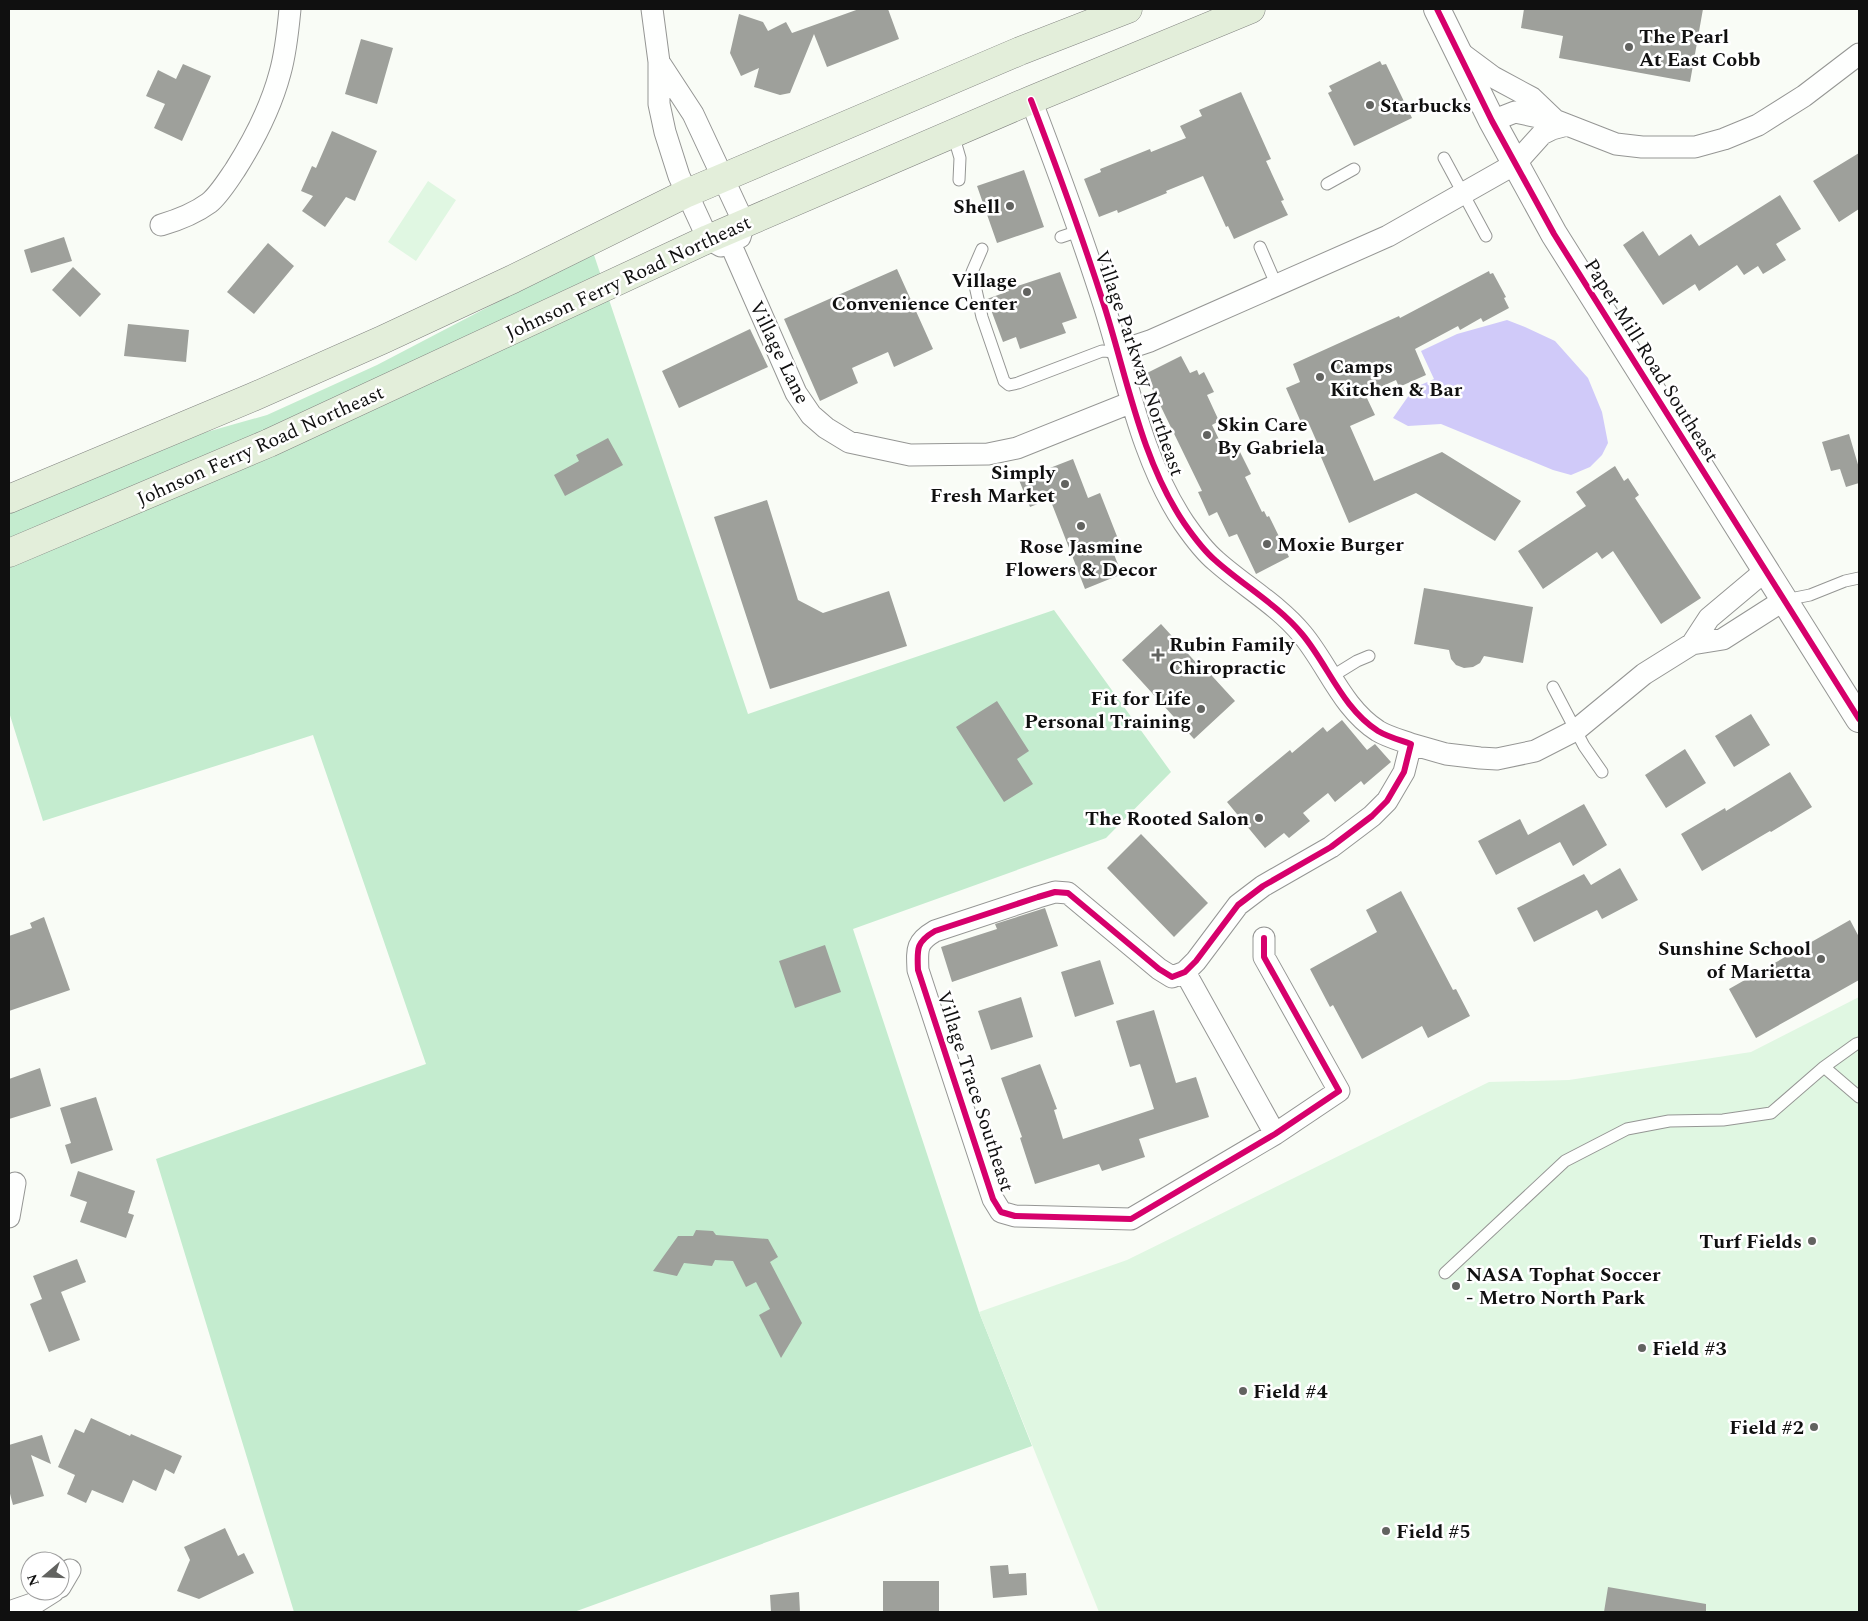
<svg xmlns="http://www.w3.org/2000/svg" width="1868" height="1621" font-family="Spectral,serif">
<rect width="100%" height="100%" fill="#f9fcf6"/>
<path fill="#c4eccf" d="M593,252l155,462 306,-104 117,162 -65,66 -253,91 126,383 53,134 -458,166h-280l-138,-453 270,-95 -113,-329 -270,86 -34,-109v-224l258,-73 110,-50z"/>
<path fill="#e0f7e2" d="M428,181l28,19 -40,61 -28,-19z
M1859,997v615h-760l-120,-300 148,-52 362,-178 80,-2 182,-28z"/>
<path fill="#d0caf9" d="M1507,320l18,7 30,14 33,37 14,34 6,31 -6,12 -12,12 -19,8 -18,-5 -112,-46 -33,2 -15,-8 21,-30 20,-9 -13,-28 36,-17z"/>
<path fill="#9ea09b" d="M859,9h29l11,30 -72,28 -13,-33 -24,59 -10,2 -26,-8 5,-19 -18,8 -11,-23 9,-39 24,8 5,9 18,-9 6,11z
M1524,9h179l-13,73 -131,-24 4,-22 -42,-8z
M361,39l32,9 -16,56 -32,-10z
M1380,61l2,4 4,-1 26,54 -58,28 -26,-53 4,-2 -3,-5z
M183,64l28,12 -29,65 -28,-13 11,-24 -19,-8 12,-26 18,9z
M1241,92l30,67 -5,2 18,39 -3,1 7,14 -54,24 -6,-13 -2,1 -23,-51 -37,15 1,2 -49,20 -1,-3 -18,7 -15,-38 17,-7 -1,-3 50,-20 1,3 35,-14 -6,-12 22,-10 -3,-6z
M332,131l45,20 -22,50 -9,-4 -21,30 -23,-16 11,-15 -12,-5 11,-25 4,2z
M1859,153v56l-20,13 -26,-41z
M1024,170l20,57 -47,16 -20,-57z
M1780,195l21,34 -25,15 10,16 -23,14 -5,-8 -14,9 -7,-10 -38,26 -4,-7 -32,21 -40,-60 20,-14 16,25 32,-22 8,12z
M64,237l8,24 -41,12 -7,-23z
M268,243l26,23 -40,48 -27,-22z
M73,267l28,27 -21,23 -28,-27z
M897,269l36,80 -39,18 -6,-15 -36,16 6,15 -38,18 -36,-82z
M1489,271l1,3 3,-1 13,24 -2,1 5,10 -26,14 -2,-4 -21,12 -2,-4 -43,23 11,26 -27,12 -3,-7 -31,14 10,21 -25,11 24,55 68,-29 79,49 -26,40 -79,-48 -67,30 -28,-66 2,-1 -14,-32 -6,3 -17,-39 14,-6 -7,-18 106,-48 1,2z
M1060,272l17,46 -15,5 4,10 -46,16 -4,-12 -13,5 -16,-43 22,-8 -1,-2z
M128,324l61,6 -3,32 -62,-6z
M750,329l18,38 -89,41 -17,-37z
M1181,356l9,17 7,-3 2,5 5,-3 10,20 -7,3 12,26 -7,4 14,29 12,-6 13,26 -6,3 17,35 2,-1 3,6 2,-1 20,41 -33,17 -19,-40 -8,3 -12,-25 -8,4 -11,-24 4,-1 -57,-117z
M1849,434l10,34v15l-13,4 -6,-18 -9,2 -9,-29z
M608,438l15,27 -58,31 -11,-21 25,-14 -3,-6z
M1073,459l15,39 12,-5 22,56 -9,3 9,22 -37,15 -35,-90 -20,8 -11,-27z
M1615,466l9,15 4,-3 11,17 -4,3 66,100 -40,26 -48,-73 -11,8 -5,-7 -54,37 -25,-38 68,-45 -10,-14z
M767,500l31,100 25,13 66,-22 18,55 -137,43 -56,-172z
M1424,588l109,19 -10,56 -39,-7 -4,7 -7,4 -9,1 -8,-3 -5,-6 -2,-9 -35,-6z
M1161,624l39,43 2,-2 33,36 -41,38 -72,-79z
M997,701l32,50 -12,8 16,25 -29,18 -48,-75z
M1751,714l19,31 -36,22 -19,-31z
M1342,720l25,30 8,-6 16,18 -27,23 -3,-4 -26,21 -7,-9 -25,20 7,8 -21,17 -5,-5 -19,15 -38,-46 63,-52 2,3 31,-26 4,5z
M1685,749l21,34 -40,25 -21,-33z
M1790,772l22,35 -41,25 -1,-1 -68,40 -21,-37 44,-26 1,3z
M1584,804l23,41 -34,21 -13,-24 -64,33 -18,-34 42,-22 8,16z
M1141,834l67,69 -34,34 -67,-69z
M1620,868l18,32 -36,19 -5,-9 -63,32 -17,-34 67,-34 7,11z
M1401,891l52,99 3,-1 14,27 -42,22 -6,-12 -60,33 -29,-54 -3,2 -20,-38 67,-37 -11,-22z
M1045,908l13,38 -106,36 -11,-35 56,-18 -2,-5z
M44,917l26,73 -61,21v-75l23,-8 -2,-5z
M1850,920l9,17v43l-103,58 -27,-49z
M825,945l16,47 -46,16 -16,-47z
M1100,960l14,44 -39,13 -14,-45z
M1021,997l12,40 -42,13 -13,-39z
M1154,1010l22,73 20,-6 13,40 -70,22 6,18 -43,14 -3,-7 -64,20 -15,-46 2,-1 -21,-59 39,-14 17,45 -3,1 9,29 91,-30 -14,-45 -10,3 -14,-46z
M40,1068l11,38 -42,13v-40z
M96,1097l17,53 -42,14 -6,-19 6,-2 -11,-35z
M78,1171l57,20 -7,22 6,2 -8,23 -46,-16 7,-20 -17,-6z
M696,1230l17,1 3,4 52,4 10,18 -8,5 32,61 -21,35 -22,-43 11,-6 -14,-27 -10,5 -13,-26 -18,-1 -3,6 -28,-3 -7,13 -24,-5 25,-35h15z
M77,1259l9,23 -25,10 19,48 -31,12 -19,-48 12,-5 -9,-23z
M91,1418l39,18 1,-2 51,22 -8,18 -9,-5 -9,22 -23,-11 -10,23 -31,-13 -6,13 -19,-9 8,-19 -17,-8 17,-38 9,4z
M42,1435l9,29 -20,-9 13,41 -31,9 -4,-15v-45z
M225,1528l13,28 6,-3 10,20 -55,26 -22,-8 13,-31 -6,-13z
M1008,1565l1,9 17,-1 1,22 -34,3 -3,-32z
M883,1581h56v31h-56z
M1608,1587l98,17v8h-102z
M799,1592l1,20h-29l-1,-17z"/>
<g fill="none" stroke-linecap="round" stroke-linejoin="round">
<defs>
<path id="service" d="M953,134l7,24 -1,22
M1444,158l42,78
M1327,184l27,-15
M1061,237l18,-6
M1260,247l16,37
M982,249l-10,23 10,45 22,64 5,4 9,-2 84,-32 15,1
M1785,600l25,-5 35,-14 14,-3
M1331,677l26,-16 12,-5
M1553,687l31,59 18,26
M1824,1067l35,30
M1445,1273l120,-112 62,-32 42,-8 54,-1 48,-7 53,-46 32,-23 3,-1"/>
<path id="minor" d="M652,9l7,53v42l6,28 14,44 29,63 13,7
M1458,51l35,26 39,21 23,22
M659,62l34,52 51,109 -4,14
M1031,100c26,68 51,136 73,205 23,72 37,154 80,218 9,13 20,28 32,38 28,25 62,44 86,73 26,31 40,74 76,97 10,6 22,9 33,13l-7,28 -17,29 -15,15 -41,31 -68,39 -25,19 -42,56 -11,11 -13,5 -13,-8 -91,-76 -13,-1 -17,5 -103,34c-19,11 -18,18 -17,39l75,229 8,13 14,4 116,3 144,-85 64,-43 -75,-134v-19
M1492,121l23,-9 42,9 59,23 26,3h53l29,-8 34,-14 46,-29 55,-42
M161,225c17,-5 33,-11 48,-22 10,-8 19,-23 26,-33 19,-30 36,-63 45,-97 6,-21 8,-43 10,-64
M734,252l62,141 15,22 15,13 23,14 61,13 78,-1 29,-6 115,-46
M1117,352l33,-11 238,-105 127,-72 27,-30 10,-5 15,-4
M1692,644l17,-26 56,-47
M1411,744l35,10 34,4 17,1 38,-8 41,-21 68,-56 48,-30 31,-5 61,-39
M1185,972l90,162
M9,1217l6,-34
M60,1587l10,-17
M9,1612l26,-9 19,-12"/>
<path id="tertiary" d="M1437,9l55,112 62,113 305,485"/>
<path id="primary" d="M9,499l244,-102 129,-57 131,-61 174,-86 333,-142 108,-42
M9,553l260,-110 439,-204 323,-139 220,-91"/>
</defs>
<use href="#service" stroke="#959694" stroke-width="13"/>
<use href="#minor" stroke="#959694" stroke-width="23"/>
<use href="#tertiary" stroke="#959694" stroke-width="28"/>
<use href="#primary" stroke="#828481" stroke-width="29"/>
<use href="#service" stroke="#fefffe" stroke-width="11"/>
<use href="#minor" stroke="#fefffe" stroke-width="21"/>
<use href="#tertiary" stroke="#fefffe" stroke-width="26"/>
<use href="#primary" stroke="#e3eeda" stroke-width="28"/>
<defs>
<path id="cycleway" d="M1437,9l55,112 62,113 305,485
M1031,100c26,68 51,136 73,205 23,72 37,154 80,218 9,13 20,28 32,38 28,25 62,44 86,73 26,31 40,74 76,97 10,6 22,9 33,13l-7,28 -17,29 -15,15 -41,31 -68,39 -25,19 -42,56 -11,11 -13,5 -13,-8 -91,-76 -13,-1 -17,5 -103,34c-19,11 -18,18 -17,39l75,229 8,13 14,4 116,3 144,-85 64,-43 -75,-134v-19"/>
</defs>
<use href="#cycleway" stroke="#fff" stroke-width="9"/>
<use href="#cycleway" stroke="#d6006c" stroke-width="6"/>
</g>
<g fill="#626360" stroke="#fff" stroke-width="2">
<circle cx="1629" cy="47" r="5"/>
<circle cx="1370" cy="105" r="5"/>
<circle cx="1010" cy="206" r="5"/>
<circle cx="1027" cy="292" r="5"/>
<circle cx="1320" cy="377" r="5"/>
<circle cx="1207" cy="435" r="5"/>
<circle cx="1065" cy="484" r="5"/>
<circle cx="1081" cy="526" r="5"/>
<circle cx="1267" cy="544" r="5"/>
<path d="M1155.5 647.5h5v5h5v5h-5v5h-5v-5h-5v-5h5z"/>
<circle cx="1201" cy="709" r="5"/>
<circle cx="1259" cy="818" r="5"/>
<circle cx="1821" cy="959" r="5"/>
<circle cx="1812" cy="1241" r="5"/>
<circle cx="1456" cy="1286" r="5"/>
<circle cx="1642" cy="1348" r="5"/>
<circle cx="1243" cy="1391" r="5"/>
<circle cx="1814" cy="1427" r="5"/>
<circle cx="1386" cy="1531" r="5"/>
</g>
<g text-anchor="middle" stroke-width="5" stroke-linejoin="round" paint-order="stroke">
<g font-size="20" font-weight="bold" fill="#101010" stroke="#fff" text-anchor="start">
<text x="1639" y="43">The Pearl<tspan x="1639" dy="23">At East Cobb</tspan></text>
<text x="1380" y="112">Starbucks</text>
<text x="1000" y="213" text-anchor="end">Shell</text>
<text x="1017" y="287" text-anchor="end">Village<tspan x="1017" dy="23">Convenience Center</tspan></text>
<text x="1330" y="373">Camps<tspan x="1330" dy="23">Kitchen &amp; Bar</tspan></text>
<text x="1217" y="431">Skin Care<tspan x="1217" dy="23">By Gabriela</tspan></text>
<text x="1055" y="479" text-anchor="end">Simply<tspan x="1055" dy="23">Fresh Market</tspan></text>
<text x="1277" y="551">Moxie Burger</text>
<text x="1081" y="553" text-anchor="middle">Rose Jasmine<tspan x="1081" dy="23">Flowers &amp; Decor</tspan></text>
<text x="1169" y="651">Rubin Family<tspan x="1169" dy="23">Chiropractic</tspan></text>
<text x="1191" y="705" text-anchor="end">Fit for Life<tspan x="1191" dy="23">Personal Training</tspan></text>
<text x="1249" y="825" text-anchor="end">The Rooted Salon</text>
<text x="1811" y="955" text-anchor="end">Sunshine School<tspan x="1811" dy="23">of Marietta</tspan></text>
<text x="1802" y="1248" text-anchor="end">Turf Fields</text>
<text x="1466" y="1281">NASA Tophat Soccer<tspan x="1466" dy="23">- Metro North Park</tspan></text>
<text x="1652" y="1355">Field #3</text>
<text x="1253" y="1398">Field #4</text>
<text x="1804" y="1434" text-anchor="end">Field #2</text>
<text x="1396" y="1538">Field #5</text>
</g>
<g font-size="20" fill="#101010" stroke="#fff">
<text transform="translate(628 277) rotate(-25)" y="7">Johnson Ferry Road Northeast</text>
<text transform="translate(780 352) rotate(64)" y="7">Village Lane</text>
<text transform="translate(1652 360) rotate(58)" y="7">Paper Mill Road Southeast</text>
<text transform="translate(1140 363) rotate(71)" y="7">Village Parkway Northeast</text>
<text transform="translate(260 445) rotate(-24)" y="7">Johnson Ferry Road Northeast</text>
<text transform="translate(976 1091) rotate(72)" y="7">Village Trace Southeast</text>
</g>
</g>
<rect width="1868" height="1621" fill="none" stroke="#101010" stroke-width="20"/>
<g transform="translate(45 1576) rotate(251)"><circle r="24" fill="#ffffff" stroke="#9f9f9f"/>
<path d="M0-4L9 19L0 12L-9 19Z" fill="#626360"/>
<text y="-8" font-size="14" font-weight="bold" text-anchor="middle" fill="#101010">N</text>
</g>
</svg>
